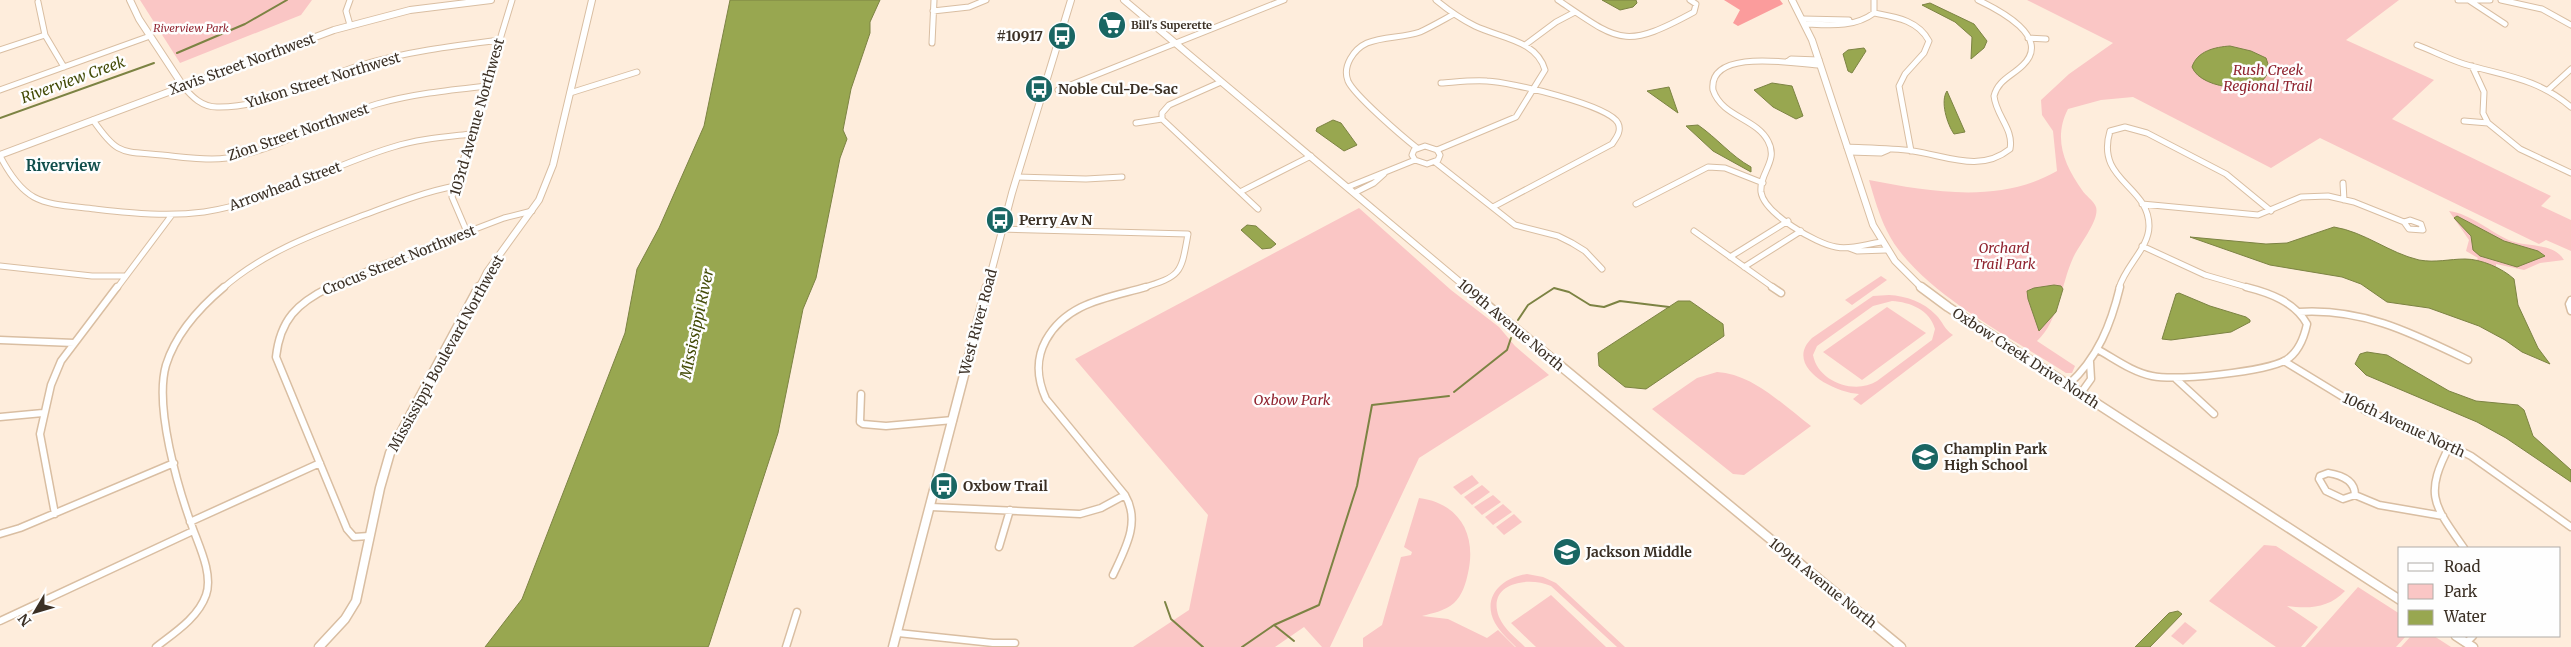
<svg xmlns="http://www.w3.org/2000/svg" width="2571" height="647" font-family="Merriweather,serif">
<rect width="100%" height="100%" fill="#feeddc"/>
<path fill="#fac6c5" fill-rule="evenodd" d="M140,0h172l-11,15 -121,48z
M2027,0h372l-53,40 88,40 -42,39 159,77 -10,10 30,14v31l-25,-11 -7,4 -219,-106 -49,30 -138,-71 -32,3 -33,9c-15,29 -4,56 14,81 3,5 12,11 14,17 4,13 -17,38 -23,51 -12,26 -14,63 -36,83l38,25 -3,7h-6c-54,-35 -151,-84 -179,-142 -8,-16 -13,-34 -18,-51 62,12 131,24 188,-9l-4,-40 -11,-16 -1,-15 28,-26 44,-31z
M1359,208l92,82 48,37 16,19 34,29 -130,83 -89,189h-8l-18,-20 -29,20h-142l56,-37 19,-95 -133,-156z
M2449,211c22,3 41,21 62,30 17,6 43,2 53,19l-24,3 -16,7 -28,-6v3l-20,-6 2,-3 -12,-7 3,-11z
M1881,276l6,4 -35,25 -7,-5z
M1889,295c17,1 35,7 47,20 7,7 8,14 17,20l-92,70 -8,-6 6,-5c-25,-1 -76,-28 -47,-56l61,-42zM1892,301c18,1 38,9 43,28l-3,11 -55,41c-22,14 -59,1 -64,-26l4,-9 56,-40z
M1887,307l39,26 -64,47 -39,-28z
M1717,372c36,2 66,33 94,54l-67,49 -11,-1 -81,-65 45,-31z
M1472,475l7,8 -18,12 -8,-8z
M1482,485l8,7 -18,13 -8,-8z
M1493,495l8,7 -19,13 -8,-8z
M1419,498c40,5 58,36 49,75 -2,10 -6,23 -14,30 -9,8 -21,10 -32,13l26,3 39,19 11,-8 17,17h-152v-9l19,-13 19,-68 10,-2 1,-3 -8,-5z
M1503,504l9,8 -19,13 -8,-8z
M1514,514l8,8 -18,13 -8,-8z
M2264,545l12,1 69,45c-16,17 -36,18 -58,15l31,21 -17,20h-25l-67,-46z
M1527,574l16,3 13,6 69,64h-8l-66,-61c-23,-10 -65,-3 -52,31 5,12 17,21 26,30h-9c-7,-7 -16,-15 -21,-24 -14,-26 7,-46 32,-49z
M2358,587l42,27v22h6l-10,11h-91z
M1551,595l55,52h-70l-25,-24z
M2185,622l12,9 -14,14 -12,-9z
M2411,636h23l17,11h-50z"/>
<path fill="#fb9c9c" d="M1724,0h56l3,4 -45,22 -5,-3 7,-13z"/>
<path fill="#98a750" stroke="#7c8343" d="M730,0h150l-10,22v11l-19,56 -8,41 4,9 -7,19 -24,120 -13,31 -25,124 -69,212 -1,2h-223l37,-48 103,-266 12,-64 22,-41 45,-102z
M1602,0h34l1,3 -4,4 -13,3z
M1930,3l44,21 13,17 -3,7 -13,11 1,-22 -17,-15 -33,-17z
M2230,46l21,5 15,7c1,3 3,8 2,12 -2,26 -67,21 -76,-3 5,-16 23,-20 38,-21z
M1864,48l2,3 -14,22 -4,-2 -5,-17 5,-4z
M1772,83l20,3 11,30 -7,3 -23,-12 -19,-17z
M1669,87l9,26 -31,-22z
M1947,91l18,41 -11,2c-7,-10 -14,-33 -7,-43z
M1333,120l8,3 16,22 -13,6 -28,-20 1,-3z
M1698,125c19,13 33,31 53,42v5l-38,-21 -27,-25z
M2457,216l47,25 34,10 7,5 -28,11 -37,-11 -7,-6 -2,-14 -17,-18z
M1247,225l9,1 20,18 -5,4 -9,1 -21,-19z
M2334,227c31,5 55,26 85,33 17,3 30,-1 46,-1 16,0 37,9 49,20l4,26 20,43 12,16 -28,-12 -17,-12 -26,-14 -50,-18 -42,-6 -26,-18 -19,-7 -72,-12 -80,-28 76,7 21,-1z
M2054,285l7,1 2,3 -7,23 -17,19 -11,-32 -1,-8 7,-3z
M2179,293l31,13 36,11 4,3v2l-19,10 -60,8 -9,-1 14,-45z
M1678,301h12l33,23 1,12 -78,53 -21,-2 -26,-21 -1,-13z
M2367,352l20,3 62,36 27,10 42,4 6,5 9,26 38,34v12l-65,-44 -29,-16 -111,-47 -11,-11 5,-10z
M2178,611l4,3 -32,33h-15l34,-34z"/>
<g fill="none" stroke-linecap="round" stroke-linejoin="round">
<path stroke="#7c8343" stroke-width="2" d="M177,53l68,-29 42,-24
M0,118l154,-55
M1518,320l10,-15 26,-17 15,4 21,13 14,2 16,-6 49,6
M1454,392l53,-42 4,-12
M1165,602l6,17 32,28
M1274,625l20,16
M1242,647l32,-22 45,-20 38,-119 15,-81 77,-9"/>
<defs>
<path id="street-far1" d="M350,0l-4,11 4,14
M1436,0c12,10 25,19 39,26 25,12 62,14 70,44l-29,47 -79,33
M1558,0c62,42 66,50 136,12l2,-8 -6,-4
M2458,0h32
M2501,0l41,9 29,16
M2470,1l35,23
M38,2l7,33 19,32
M933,11l36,-4 17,-7
M1874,13c21,4 44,7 55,28l-5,12 -19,21 -6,12 12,65
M1803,19l46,1
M1805,24c24,1 49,4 69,-11v-13
M2028,38l18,1
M932,43l2,-43
M1525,45l31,-23 19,-10
M2417,45c16,6 31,14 47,19 41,12 73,14 107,43
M0,50l45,-15
M1787,62l4,-3 28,1
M1820,65c-23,-1 -112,-18 -107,25 9,27 43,28 55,51 11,20 -9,32 -7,51 3,21 55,52 75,55 15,3 30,-3 45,-5
M2472,66l12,26 -1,21 5,10 32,26 51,24
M1441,83c15,-1 31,-3 46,-2 23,1 122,24 131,42 4,8 -2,15 -6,21l-119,63
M183,86c9,11 19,21 34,21 50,1 95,-27 141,-41 46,-14 94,-20 142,-26
M0,90l150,-54
M1058,90l226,-90
M2548,90l23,-21
M570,93l67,-21
M1162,119l96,90
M1162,119v-6l7,-8 52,-23
M93,120c25,36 28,31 69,35 21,2 44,6 65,3 49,-7 101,-40 150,-54 35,-10 73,-14 109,-18
M2464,121l24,2
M1136,123l26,-4
M1425,146l12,4 3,5 -2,5 -11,4 -12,-4 -3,-5 2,-5z
M1847,147c22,1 44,1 66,4 34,5 67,22 97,-2 4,-20 -14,-33 -16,-53 4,-16 18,-20 29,-31 29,-28 -24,-55 -45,-65
M1417,148c-14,-11 -63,-53 -69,-67 -6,-15 6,-32 19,-38 17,-7 36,-5 53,-11 11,-5 23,-12 34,-18
M1849,152l32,1 7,-3
M0,156c26,50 43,47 95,53 37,4 71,8 109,3 66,-10 125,-46 189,-65 25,-8 52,-10 78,-13
M1435,162l80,63 43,11 14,7 13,8 17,18
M1017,177l69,2 36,-2
M2343,183l1,17
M1348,187l67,-27
M1240,192l71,-36
M1354,193l20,-10 10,-9
M1636,204l72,-37 17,1 38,15
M2142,204l116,11 43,-18 27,-1 26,6 50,20
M2410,220l11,4 2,6 -14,-1 -5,-7z
M1002,229l186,5c-7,39 -6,42 -46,54
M1694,231l80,57
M467,232l-15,-35 60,-197
M2142,246l63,29 45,13
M1849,248l8,3 29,-1
M1730,257l58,-36
M0,266l92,10h32
M1744,267l57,-36
M117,288l54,-72
M223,288c41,-36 91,-54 141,-73 30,-11 60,-23 91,-29
M328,288l45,-20 131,-50 28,-7
M2119,288c6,-22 30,-40 30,-62 0,-41 -54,-45 -39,-95l15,-4 22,6 79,41 45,37"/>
<path id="street" d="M330,287c-33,16 -50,33 -54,70l71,172 7,8 15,-1
M1772,287l9,6
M2571,300l-2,4 2,7
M2299,312c64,-4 113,21 169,48
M0,340l74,3
M2097,349c18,10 35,23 55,27 25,5 113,-4 134,-16 13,-8 18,-22 21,-36 -12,-22 -37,-31 -61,-37
M2284,361l82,50 69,27 36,18 100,71
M2176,379l38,35
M2068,385c30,-27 43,-61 52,-98
M2081,393l10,-14 -1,-17
M861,394l-1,28 3,2 23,2 67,-6
M0,417l43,-4
M2450,445c-26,50 -17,59 14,103
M2328,473c13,2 27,7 27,22l-12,4 -17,-8 -7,-12 1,-3z
M2355,495l24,10 64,11
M931,507l149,7 21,-6 24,-13
M55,514l-15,-80 11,-49 10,-24 56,-74
M190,522l130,-59
M0,534l20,-6 154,-65
M999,547l11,-37
M1113,575c12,-26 28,-53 12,-80l-79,-96c-9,-20 -11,-39 0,-59 21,-38 62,-42 100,-53
M0,621l193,-90
M898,633l95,10h22
M2466,643l7,-7
M156,647c18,-14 42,-29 50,-52 7,-20 -6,-47 -13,-66 -15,-41 -39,-122 -27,-164 10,-32 33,-57 58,-78
M786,647l11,-35"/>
<path id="secondary-far1" d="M130,0l9,19 44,67
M1124,0l343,288
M1792,0l20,40 61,185 22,36 27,27
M0,155l334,-125 76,-20 81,-10
M479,288l8,-16 52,-72 14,-35 39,-165
M987,288l25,-95 59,-193"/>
<path id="secondary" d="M1465,287l436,360
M1921,287l27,20 452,293
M2456,636l17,11
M319,647l26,-28 11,-18 24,-113 10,-35 89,-166
M893,647l94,-360"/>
</defs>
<use href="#street-far1" stroke="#d9bea2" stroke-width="7"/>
<use href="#street" stroke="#d9bea2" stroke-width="9"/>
<use href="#secondary-far1" stroke="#d9bea2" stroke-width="8"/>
<use href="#secondary" stroke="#d9bea2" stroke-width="11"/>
<use href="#street-far1" stroke="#fff" stroke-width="5"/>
<use href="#street" stroke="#fff" stroke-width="6"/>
<use href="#secondary-far1" stroke="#fff" stroke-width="6"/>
<use href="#secondary" stroke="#fff" stroke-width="8"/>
</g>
<defs>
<symbol id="supermarket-disc" viewBox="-11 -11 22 22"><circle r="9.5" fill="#196663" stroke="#fefefe"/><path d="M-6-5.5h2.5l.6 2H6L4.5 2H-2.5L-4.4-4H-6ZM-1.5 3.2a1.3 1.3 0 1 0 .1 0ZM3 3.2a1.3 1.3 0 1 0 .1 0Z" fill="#fff"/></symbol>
<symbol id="bus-disc" viewBox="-11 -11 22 22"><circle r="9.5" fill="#196663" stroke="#fefefe"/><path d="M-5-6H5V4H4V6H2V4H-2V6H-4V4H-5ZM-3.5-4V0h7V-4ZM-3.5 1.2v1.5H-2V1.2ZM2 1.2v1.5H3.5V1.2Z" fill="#fff"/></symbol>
<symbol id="school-disc" viewBox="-11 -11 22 22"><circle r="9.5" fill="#196663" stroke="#fefefe"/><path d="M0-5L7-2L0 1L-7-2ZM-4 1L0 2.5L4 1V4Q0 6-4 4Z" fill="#fff"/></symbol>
</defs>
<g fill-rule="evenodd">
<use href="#supermarket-disc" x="1096" y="9" width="32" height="32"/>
<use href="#bus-disc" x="1046" y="20" width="32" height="32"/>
<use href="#bus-disc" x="1023" y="73" width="32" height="32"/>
<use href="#bus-disc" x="984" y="204" width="32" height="32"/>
<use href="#school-disc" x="1909" y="441" width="32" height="32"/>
<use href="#bus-disc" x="928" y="470" width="32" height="32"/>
<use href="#school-disc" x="1551" y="536" width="32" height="32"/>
</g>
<g text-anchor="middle" stroke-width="5" stroke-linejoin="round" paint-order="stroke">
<g font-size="11" font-weight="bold" fill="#3b3025" stroke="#fefefe" text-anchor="start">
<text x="1131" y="29">Bill's Superette</text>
</g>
<g font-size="11" font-style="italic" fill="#90232f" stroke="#fefefe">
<text x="191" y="32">Riverview Park</text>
</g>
<g font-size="14" font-weight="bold" fill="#3b3025" stroke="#fefefe" text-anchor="start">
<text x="1043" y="41" text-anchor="end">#10917</text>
<text x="1058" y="94">Noble Cul-De-Sac</text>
<text x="1019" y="225">Perry Av N</text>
<text x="1944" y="454">Champlin Park<tspan x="1944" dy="16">High School</tspan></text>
<text x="963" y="491">Oxbow Trail</text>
<text x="1586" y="557">Jackson Middle</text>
</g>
<g font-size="14" fill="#3b3025" stroke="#fefefe">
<text transform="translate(242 64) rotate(-20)" y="5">Xavis Street Northwest</text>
<text transform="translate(323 80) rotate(-17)" y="5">Yukon Street Northwest</text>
<text transform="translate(477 117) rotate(-74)" y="5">103rd Avenue Northwest</text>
<text transform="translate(298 132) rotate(-19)" y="5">Zion Street Northwest</text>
<text transform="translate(285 186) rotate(-20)" y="5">Arrowhead Street</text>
<text transform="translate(399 260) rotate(-22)" y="5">Crocus Street Northwest</text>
<text transform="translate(978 322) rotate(-75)" y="5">West River Road</text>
<text transform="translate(1511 325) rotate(40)" y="5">109th Avenue North</text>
<text transform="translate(446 353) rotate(-61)" y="5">Mississippi Boulevard Northwest</text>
<text transform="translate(2026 358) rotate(33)" y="5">Oxbow Creek Drive North</text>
<text transform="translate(2404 425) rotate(25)" y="5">106th Avenue North</text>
<text transform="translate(1823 583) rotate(39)" y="5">109th Avenue North</text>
</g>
<g font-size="14" font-style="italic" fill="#90232f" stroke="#fefefe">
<text x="2268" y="75">Rush Creek<tspan x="2268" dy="16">Regional Trail</tspan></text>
<text x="2004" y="253">Orchard<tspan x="2004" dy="16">Trail Park</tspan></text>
<text x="1292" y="405">Oxbow Park</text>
</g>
<g font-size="15" font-style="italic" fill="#434b07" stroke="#fefefe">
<text transform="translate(73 80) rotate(-20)" y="5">Riverview Creek</text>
<text transform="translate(697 324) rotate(-78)" y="5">Mississippi River</text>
</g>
<g font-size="15" font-weight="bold" fill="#104e4b" stroke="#fefefe">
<text x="63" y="171">Riverview</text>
</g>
</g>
<rect x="2398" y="547" width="162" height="90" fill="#fefefe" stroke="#b0aca7"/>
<rect x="2408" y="563" width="25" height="8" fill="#ffffff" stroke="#b0aca7"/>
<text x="2444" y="572" font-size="15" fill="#3b3025">Road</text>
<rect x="2408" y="584" width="25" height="15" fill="#fac6c5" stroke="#b0aca7"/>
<text x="2444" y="597" font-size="15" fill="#3b3025">Park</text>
<rect x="2408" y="610" width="25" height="15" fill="#98a750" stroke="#b0aca7"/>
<text x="2444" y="622" font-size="15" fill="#3b3025">Water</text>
<g transform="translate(35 612) rotate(232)" stroke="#fefefe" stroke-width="4" paint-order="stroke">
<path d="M0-4L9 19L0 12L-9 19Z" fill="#3b3025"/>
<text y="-8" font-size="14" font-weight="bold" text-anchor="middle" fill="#3b3025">N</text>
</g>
</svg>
